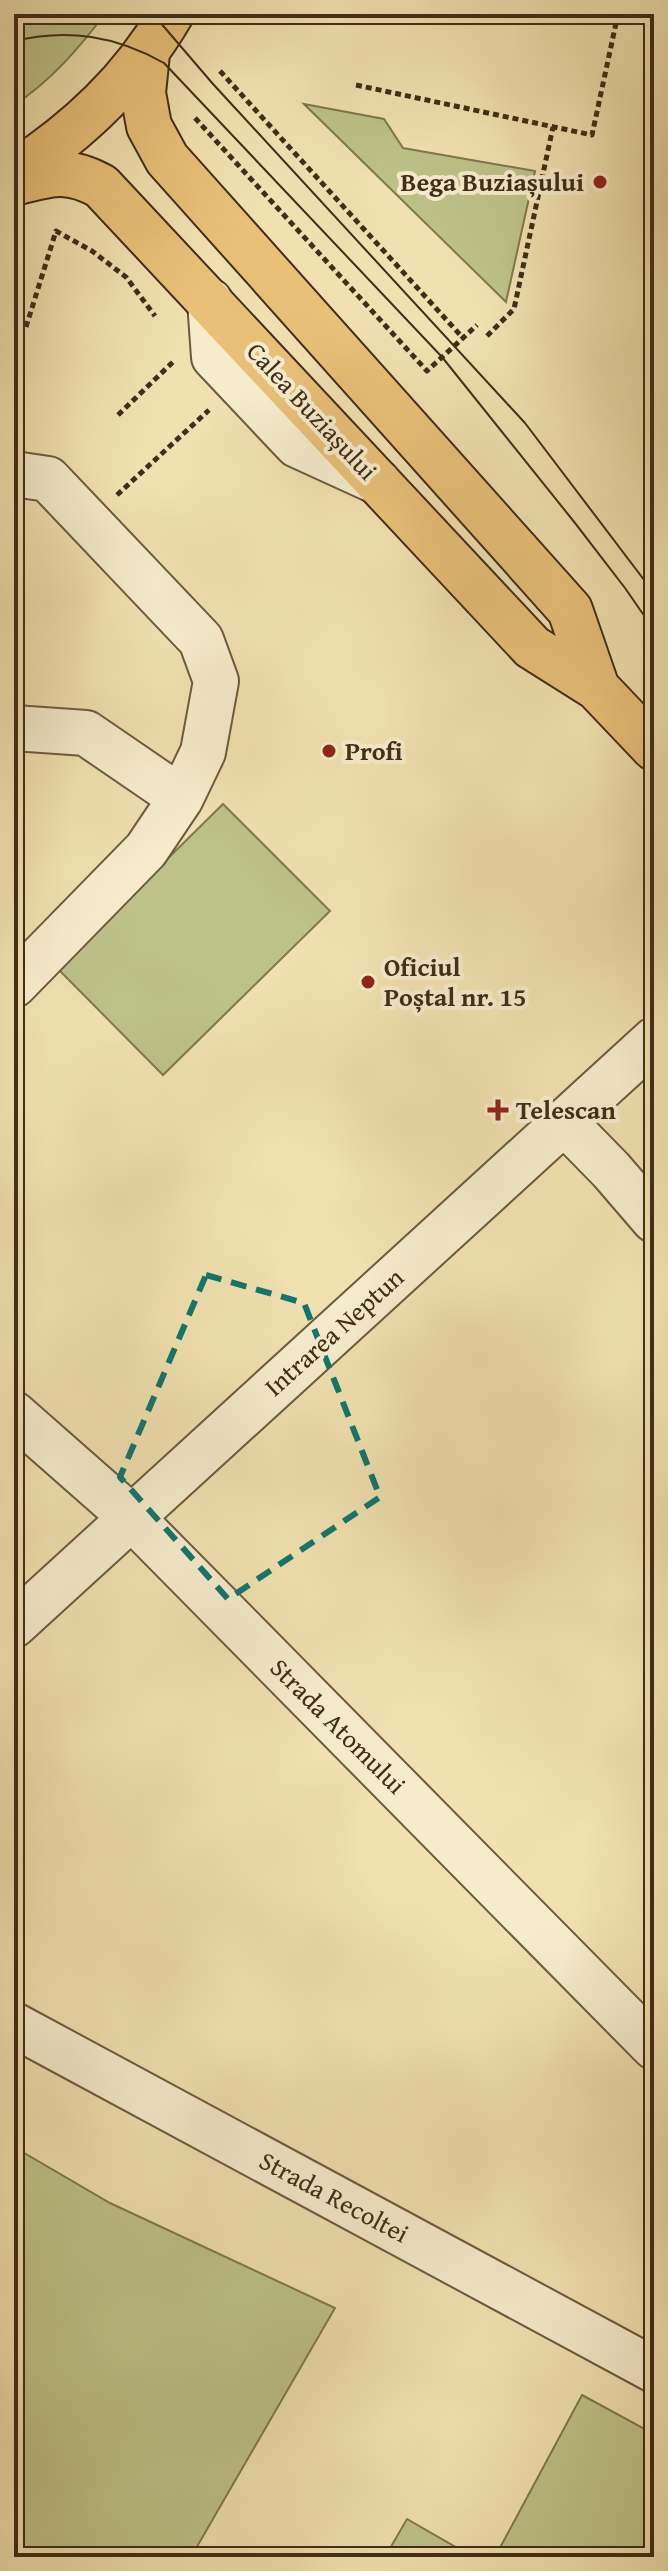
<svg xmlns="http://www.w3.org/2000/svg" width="668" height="2571" font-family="'Gentium Book Plus',serif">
<rect width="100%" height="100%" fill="#f1e1b0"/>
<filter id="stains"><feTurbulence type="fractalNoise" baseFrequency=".0025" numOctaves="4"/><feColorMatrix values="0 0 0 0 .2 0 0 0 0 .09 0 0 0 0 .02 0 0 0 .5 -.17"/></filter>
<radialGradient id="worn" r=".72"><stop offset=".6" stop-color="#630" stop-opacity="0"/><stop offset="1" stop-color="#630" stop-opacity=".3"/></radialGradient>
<path fill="#bdc289" stroke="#7f7850" stroke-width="2" d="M14,14h91c-26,34 -55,68 -91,91z
M304,104l80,15 19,29 132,23 -29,131z
M223,804l107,107 -167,164 -106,-107z
M14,2147l96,56 225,105 -144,249h-177z
M582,2395l72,39v123h-159z
M407,2519l66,38h-88z"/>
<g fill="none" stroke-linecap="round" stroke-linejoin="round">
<defs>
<path id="minor" d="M210,301l4,56 83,88 81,37
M14,474l34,5 153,161 15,41 -13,71 -22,46 -35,52 -132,135
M14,728l72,5 95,65
M564,1122l47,48 43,50
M14,1414l117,103 523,530
M14,1625l640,-585
M14,2025l640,345"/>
<path id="major" d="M147,53l-4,40 6,33 18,33 403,451 27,78
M14,173c65,-42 118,-92 157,-159
M14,183c36,-9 52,-16 87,3l431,461 65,41 57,60"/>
</defs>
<use href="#minor" stroke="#6d5a3e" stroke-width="48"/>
<use href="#major" stroke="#412d18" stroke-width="48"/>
<path stroke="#412d18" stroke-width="5" stroke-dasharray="6 4" stroke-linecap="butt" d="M220,71l243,267
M356,85l236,50 26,-121
M195,118l232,253 50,-46
M26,327l30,-96 36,20 34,26 29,39
M487,336l27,-27 39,-182
M118,415l57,-55
M117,495l92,-85"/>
<use href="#minor" stroke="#f6eccc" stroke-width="44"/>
<use href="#major" stroke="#e8c078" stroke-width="44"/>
<path stroke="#412d18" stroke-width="2" d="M153,14l60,70 312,339 129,170
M14,41c54,-13 102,-5 150,22l278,294 133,166 50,65 29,42"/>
</g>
<path fill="none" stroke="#0f766e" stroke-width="6" stroke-dasharray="16 10" stroke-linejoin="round" d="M206,1275l98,28 76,194 -152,102 -108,-122z"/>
<g fill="#8f2418" stroke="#f6eccc" stroke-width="3">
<circle cx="600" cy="182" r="8"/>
<circle cx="329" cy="751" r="8"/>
<circle cx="368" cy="982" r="8"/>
<path d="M494 1098h8v8h8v8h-8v8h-8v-8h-8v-8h8z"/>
</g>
<g text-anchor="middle" stroke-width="8" stroke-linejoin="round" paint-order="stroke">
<g font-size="26" font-weight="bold" fill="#412d18" stroke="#f6eccc" text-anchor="start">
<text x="584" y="191" text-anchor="end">Bega Buziașului</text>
<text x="345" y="760">Profi</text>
<text x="384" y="976">Oficiul<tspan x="384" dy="30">Poștal nr. 15</tspan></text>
<text x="516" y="1119">Telescan</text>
</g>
<g font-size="26" fill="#412d18" stroke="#f6eccc">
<text transform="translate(312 411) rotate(47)" y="9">Calea Buziașului</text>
<text transform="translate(334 1332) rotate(-42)" y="9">Intrarea Neptun</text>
<text transform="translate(338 1726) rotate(45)" y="9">Strada Atomului</text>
<text transform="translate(334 2197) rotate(28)" y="9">Strada Recoltei</text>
</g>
</g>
<rect width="668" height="2571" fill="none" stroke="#f1e1b0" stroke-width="48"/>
<rect x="16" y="16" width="636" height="2539" fill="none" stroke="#412d18" stroke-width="4"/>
<rect x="24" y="24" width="620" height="2523" fill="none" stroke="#412d18" stroke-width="2"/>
<rect width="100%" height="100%" filter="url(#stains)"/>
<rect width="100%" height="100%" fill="url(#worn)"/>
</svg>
